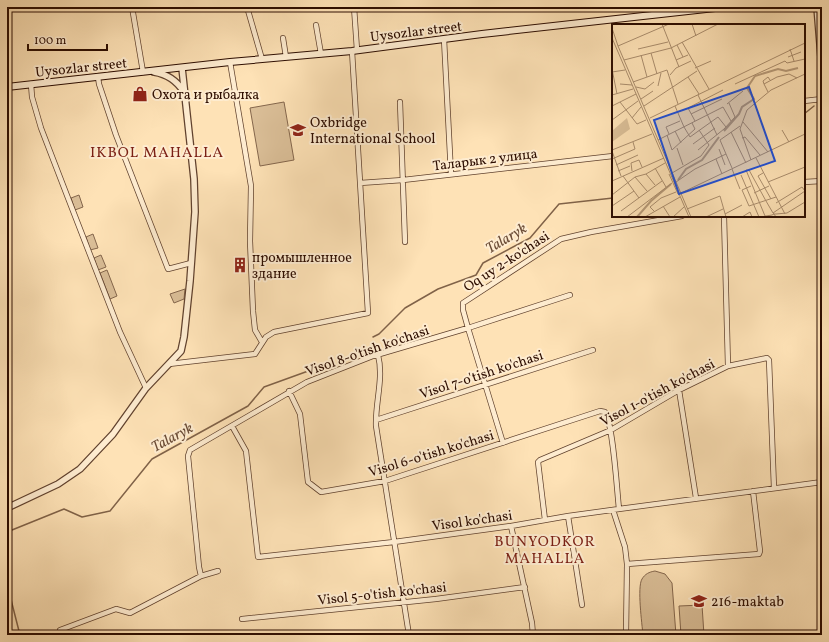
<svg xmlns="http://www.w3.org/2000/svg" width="829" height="642" font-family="Vollkorn,serif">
<rect width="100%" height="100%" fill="#fee2b6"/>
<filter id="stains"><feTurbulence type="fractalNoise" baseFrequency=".005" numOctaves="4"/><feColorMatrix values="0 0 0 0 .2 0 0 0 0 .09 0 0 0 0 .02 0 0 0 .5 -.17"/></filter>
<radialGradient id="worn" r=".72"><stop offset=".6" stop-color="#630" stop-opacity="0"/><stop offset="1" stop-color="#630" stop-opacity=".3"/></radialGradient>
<path fill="#dabe97" stroke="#84664c" d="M284,102l10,58 -34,6 -10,-58z
M79,195l4,12 -8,3 -4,-12z
M93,234l5,14 -8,2 -4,-13z
M101,255l5,12 -8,3 -4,-12z
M107,270l10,26 -7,3 -10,-26z
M185,289l-1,10 -10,4 -4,-9z
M655,571l10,3 7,9 4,52h-33c-1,-11 -6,-48 -1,-56 3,-5 7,-7 13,-8z
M702,605l2,30h-23l-2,-29z"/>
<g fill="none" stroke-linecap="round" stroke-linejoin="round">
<path stroke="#806248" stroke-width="1.5" d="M804,114l10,-8
M373,337l6,-3 26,-26 33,-19 38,-14 7,-12 47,-25 29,-34 54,-6
M7,532l57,-23 18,8 28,-6 42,-52 96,-53 16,-19 47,-17
M7,584l13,51"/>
<defs>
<path id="minor" d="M132,7l11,65
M230,7h19
M247,7l15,52
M354,7l3,43
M316,25l5,29
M283,38l3,19
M444,39l7,135
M230,62l21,124 -1,55 3,70 2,19 7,12
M98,77l1,7 17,51 52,134 23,-6
M31,84l1,13 9,31 27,70 52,134 26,56
M804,101l18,-2
M400,102l5,140
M804,182l18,-1
M360,183l43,-3 210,-24
M724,216l4,150
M378,355c6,23 -3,48 -2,71l33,209
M169,364l86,-10 11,-17 8,-5 94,-19 -16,-262
M679,390l17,108
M289,391l11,23 8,68 13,10 64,-11 215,-70 5,1c8,11 12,79 14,97
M376,420l217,-70
M232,426l14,25 12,106 136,-15 117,-16 57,-10 51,-7 203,-27
M503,443l-35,-115 -5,-18v-7l98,-64 30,-7 91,-16
M613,510l12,37 2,17 -1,71
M568,516l14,89
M545,520l-7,-58 2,-2 71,-30 68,-40 49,-24 39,-8 2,2 5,128
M511,526l21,97 1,12
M627,564l132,-10 1,-3 -7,-60
M201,576l-2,-9 -11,-111 2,-6 117,-68 66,-26 95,-28 102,-33
M242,619l194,-20 89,-12
M60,630l56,-21 14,4 71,-37 17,-5"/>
<path id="tertiary" d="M817,7l5,62
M154,72c13,2 23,9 30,20
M7,508l51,-24 22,-15 33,-35 33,-46 35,-37 3,-14 6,-56 5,-69 -1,-33 -12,-111"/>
<path id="secondary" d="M7,87l223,-25 122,-11 130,-17 242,-27"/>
</defs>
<use href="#minor" stroke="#61422e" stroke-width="6"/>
<use href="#tertiary" stroke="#61422e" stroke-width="8"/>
<use href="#secondary" stroke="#2d0d00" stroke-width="8"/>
<use href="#minor" stroke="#feecd0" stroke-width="4.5"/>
<use href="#tertiary" stroke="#feecd0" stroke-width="5.5"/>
<use href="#secondary" stroke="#feecd0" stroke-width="6"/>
</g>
<defs>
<symbol id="shop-bare" viewBox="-9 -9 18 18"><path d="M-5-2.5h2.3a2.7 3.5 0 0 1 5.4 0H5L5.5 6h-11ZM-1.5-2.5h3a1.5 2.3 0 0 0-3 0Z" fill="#8f2418" stroke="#feecd0" stroke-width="2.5" paint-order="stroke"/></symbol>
<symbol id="school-bare" viewBox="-9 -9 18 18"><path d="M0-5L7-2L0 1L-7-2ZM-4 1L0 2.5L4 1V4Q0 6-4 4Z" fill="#8f2418" stroke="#feecd0" stroke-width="2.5" paint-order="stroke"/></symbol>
<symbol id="building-bare" viewBox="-9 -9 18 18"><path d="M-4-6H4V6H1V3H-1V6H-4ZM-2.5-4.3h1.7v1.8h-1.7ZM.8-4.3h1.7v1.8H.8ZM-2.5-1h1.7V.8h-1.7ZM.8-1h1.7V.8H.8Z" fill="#8f2418" stroke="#feecd0" stroke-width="2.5" paint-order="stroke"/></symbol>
</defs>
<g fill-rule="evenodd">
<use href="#shop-bare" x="129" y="83" width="22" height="22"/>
<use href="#school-bare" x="287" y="119" width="22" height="22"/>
<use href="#building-bare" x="229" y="254" width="22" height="22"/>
<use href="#school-bare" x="688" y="590" width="22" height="22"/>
</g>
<g text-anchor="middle" stroke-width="4" stroke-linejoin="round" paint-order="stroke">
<g font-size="14" fill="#2d0d00" stroke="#feecd0">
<text transform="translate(416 31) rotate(-7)" y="5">Uysozlar street</text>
<text transform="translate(81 67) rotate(-6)" y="5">Uysozlar street</text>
<text transform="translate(485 159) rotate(-7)" y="5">Таларык 2 улица</text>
<text transform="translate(506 261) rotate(-33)" y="5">Oq uy 2-ko'chasi</text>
<text transform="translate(367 350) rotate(-19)" y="5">Visol 8-o'tish ko'chasi</text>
<text transform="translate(481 374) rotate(-18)" y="5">Visol 7-o'tish ko'chasi</text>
<text transform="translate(657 392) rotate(-28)" y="5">Visol 1-o'tish ko'chasi</text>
<text transform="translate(431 453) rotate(-17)" y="5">Visol 6-o'tish ko'chasi</text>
<text transform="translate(472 520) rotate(-8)" y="5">Visol ko'chasi</text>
<text transform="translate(382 593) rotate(-6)" y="5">Visol 5-o'tish ko'chasi</text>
</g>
<g font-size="14" fill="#2d0d00" stroke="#feecd0" text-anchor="start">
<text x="152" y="99">Охота и рыбалка</text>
<text x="310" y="127">Oxbridge<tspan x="310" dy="16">International School</tspan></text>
<text x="252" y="262">промышленное<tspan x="252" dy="16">здание</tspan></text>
<text x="711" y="606">216-maktab</text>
</g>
<g font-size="15" letter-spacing="1" fill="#7a1f14" stroke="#feecd0">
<text x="157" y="157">IKBOL MAHALLA</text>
<text x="545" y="546">BUNYODKOR<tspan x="545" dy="17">MAHALLA</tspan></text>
</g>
<g font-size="15" font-style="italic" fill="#6b4c36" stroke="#feecd0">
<text transform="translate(506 238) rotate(-31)" y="5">Talaryk</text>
<text transform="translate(172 437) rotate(-29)" y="5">Talaryk</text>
</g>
</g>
<g transform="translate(612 24)">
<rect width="193" height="193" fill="#fee2b6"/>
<path d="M15,94l3,11 -18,13v-11z" fill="#dabe97"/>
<path fill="none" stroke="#b79a78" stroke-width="2" d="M112,107l15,-17 3,-7 12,-8 -7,-11 8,-12 23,-7 8,2 12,-3M66,156l8,-11 16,-9 17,-23M25,193l14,-16 20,-17"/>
<path fill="none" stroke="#aa8d6d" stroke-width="1" d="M50,0l17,43M80,0l4,12M0,4l6,18M0,14l77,179M70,18l27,47M65,21l6,12M6,22l73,171M6,22l51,-22M26,25l30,-7M178,25l4,12M39,29l6,21M29,31l6,22M176,33l13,-5M12,36l47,-12 47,-24M64,36l12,-5M83,44l16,-7M0,45l5,25M0,48l13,-2M58,51l6,-7 15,-7M76,53l11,17M21,58l34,-12 11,34M8,60l12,1M123,60l50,-23 2,2 18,-4M152,60l-1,-3 5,-4 2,3M46,62l3,-13M24,63l9,2 9,-7M156,68l-4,-8 13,-7 12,-3 8,4M0,71l21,-6M86,71l19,40M29,75l12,-8M8,78l17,22 9,-4M115,80l16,-13M0,82l24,-12M32,82l53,-35M63,82l9,21M79,90l31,-15M20,94l9,-11M38,94l155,-75M0,96l26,-19M83,97l-7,-13 35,-18M131,98l25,30M72,103l6,10 28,-20 8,10M170,106l7,12M63,107l6,12M119,108l15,31M57,110l-3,-7 14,-6M55,111l5,15 23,-21 -3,-6M130,114l3,-1 15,18M46,116l65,-33 8,14M81,120l22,-16M65,124l6,17M107,125l6,16M0,126l40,-16M86,126l26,-21 11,-12 -6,-14M0,127l9,25M144,134l29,56M0,135l23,-10 -2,-7M104,135l6,15M139,136l-11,-31 7,-19 24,-20 34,-16M4,141l22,-10M43,144l11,19M120,144l-12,-28 20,-14M120,145l8,20M6,147l12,-5M20,147l-1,-8 8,-3 3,7M60,149l29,-17 8,-11 -10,-15M151,149l-5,3 13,23M34,150l9,11M57,150l9,20M129,151l18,42M11,152l16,22M23,153l12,14M0,157l52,-23M64,158l19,-13 31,-15M156,158l37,-15M139,162l-9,4 7,16 27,-9M142,169l15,-7M67,170l126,-60M0,171l23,-18 11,-3 19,-11M164,179l26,-16 3,4M0,182l22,-15M51,182l7,11M75,185l33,-13 6,21M9,187l41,-30M42,187l-4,-4 11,-9 15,-6M161,189l32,-22M113,190l17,-9M15,193l45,-34M33,193l35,-20M61,193l11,-10M94,193l17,-8M130,193l8,-5 2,5M164,193l-2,-3 -1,-1 -7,-12 -17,-31h-3l19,46h1l6,-1 2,-1h2l11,-1 18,-11"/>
<path fill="#1d4ed8" fill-opacity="0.15" stroke="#1d4ed8" stroke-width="2" d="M137,63l26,74 -96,33 -25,-74z"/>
<rect width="193" height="193" fill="none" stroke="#2d0d00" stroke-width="2"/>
</g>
<rect width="829" height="642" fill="none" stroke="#fee2b6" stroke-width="24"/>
<rect x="8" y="8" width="813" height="626" fill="none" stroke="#2d0d00" stroke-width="2"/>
<rect x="12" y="12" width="805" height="618" fill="none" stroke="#2d0d00"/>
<path d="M28 44v6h79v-6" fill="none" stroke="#2d0d00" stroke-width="2"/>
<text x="34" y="44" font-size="12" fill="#2d0d00" stroke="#feecd0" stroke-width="3" paint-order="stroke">100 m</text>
<rect width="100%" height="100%" filter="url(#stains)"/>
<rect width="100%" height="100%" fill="url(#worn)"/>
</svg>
